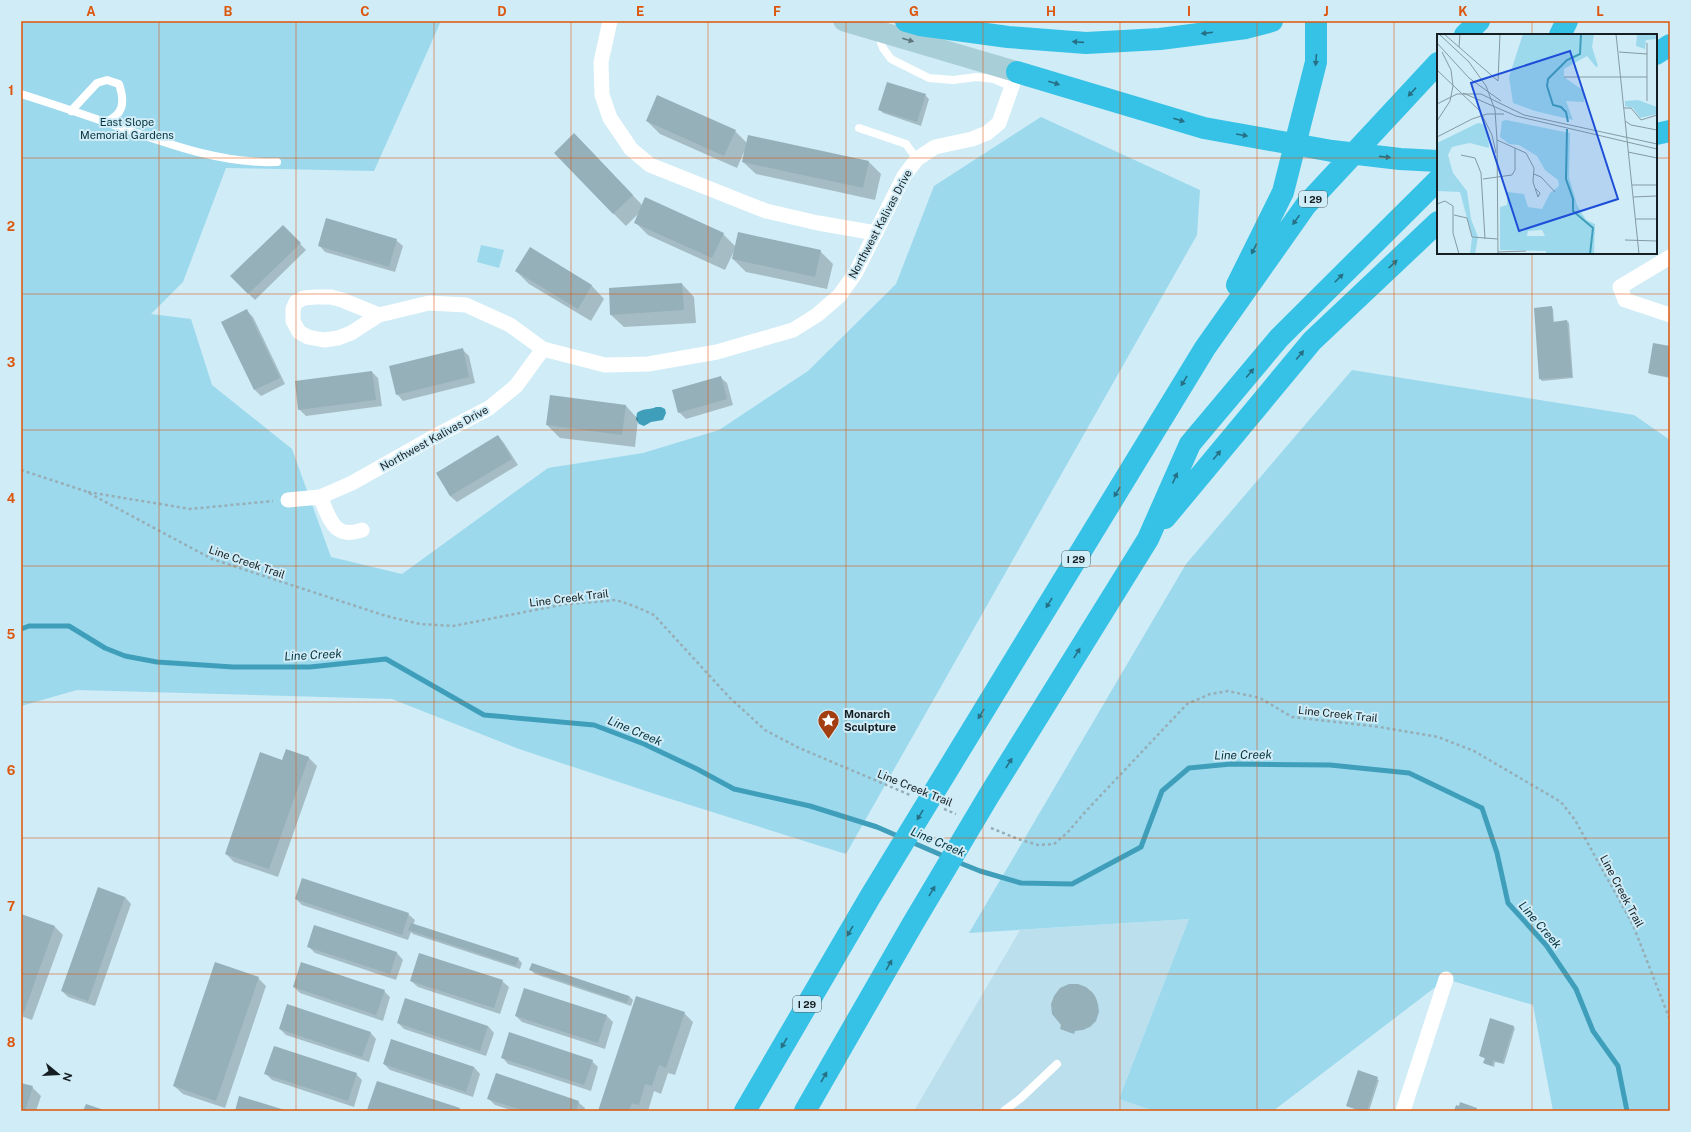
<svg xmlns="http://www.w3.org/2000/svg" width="1691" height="1132" font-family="'Public Sans',sans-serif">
<rect width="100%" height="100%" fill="#d0ecf6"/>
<path fill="#bbdfec" d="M1189,919l-70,180 35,12h-240l106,-181z"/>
<path fill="#9cd9ed" d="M21,21h420l-67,150 -148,-3 -43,114 -32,32 40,5 21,66 80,64 39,108 71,17 146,-106 95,-15 76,-23 89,-59 88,-87 38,-98 107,-69 159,73 -3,45 -351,619 -188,-59 -139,-46 -127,-50 -315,-9 -56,16z
M481,245l23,5 -5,18 -22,-6z
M1352,370l282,45 36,25v671h-117l-20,-106 -87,-26 -173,132h-119l-35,-12 70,-180 -220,14 217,-369z"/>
<path fill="#3f9fbb" d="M656,407h5l4,2 1,4 -3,7 -12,2 -7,4 -5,-2 -3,-5 1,-6c5,-5 13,-3 19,-6z"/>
<path fill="#0003" d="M925,95l4,4 -8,27 -38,-13 -4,-4z
M647,121l88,10 12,12 121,18 13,13 -6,26 -119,-26 -13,-12 1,-10 -7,16 -77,-34z
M587,147l56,59 80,28 13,13 84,4 13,13 -6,25 -81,-17 -13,-13 1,-8 -9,19 -77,-35 -13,-13 4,-9 -13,13 -13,-13z
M283,226l23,24 -51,50 -24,-24z
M396,240l7,6 -8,26 -70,-20 -6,-7z
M530,249l62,37 12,13 -13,22 -62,-37 -13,-13z
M682,284l12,13 2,26 -72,4 -13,-12z
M1551,307l2,2 1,13 13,-1 2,2 4,55 -31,3 -2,-2z
M247,311l6,6 32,67 -24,12 -6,-6z
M1654,344l16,3v31l-20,-4 -1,-2z
M462,349l7,7 6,27 -72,18 -6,-7z
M372,372l6,6 4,28 -76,10 -7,-7z
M720,377l7,6 6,22 -47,14 -7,-7z
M626,406l12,13 -3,28 -75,-9 -13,-13z
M498,436l6,7 14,22 -61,37 -7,-6 -13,-23z
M308,757l9,9 -39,111 -44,-15 -8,-8 57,-93z
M125,897l6,7 -36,102 -27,-9 -6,-6z
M296,899l112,15 7,6 -2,5 105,34 4,4 -2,6 -107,-35 -2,-2 -3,8 -106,-35z
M21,915l33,11 9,9 -31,85 -11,-4z
M315,926l82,27 6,7 -7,20 -81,-27 -7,-7z
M531,970l98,26 4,4 -2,6 -96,-32z
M258,978l8,8 -41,122 -42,-14 -9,-8z
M411,981h91l7,6 -9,27 -82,-27z
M294,987l90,4 6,6 -7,24 -83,-28z
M1085,987l10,9 3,8 1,8 -3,9 -6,6 -7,3 -8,1 -1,3 -11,-4 -2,-1z
M525,989l82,27 6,6 -8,27 -83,-27 -6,-6z
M684,1013l9,9 -18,53 -7,-2 -7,21 -7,-3 -6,20h-49z
M398,1023l90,3 6,7 -8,23 -82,-27z
M1513,1027l2,1 -11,36 -9,-2 -1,5 -8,-3 -2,-1 2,-4 -6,-3z
M280,1029l90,3 6,7 -7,23 -83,-27z
M392,1040l82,27 6,7 -7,23 -83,-27 -6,-6z
M502,1057l90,4 6,6 -7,24 -83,-27z
M1358,1072l21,8 -10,31h-9l-13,-5z
M266,1074h90l6,6 -8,27 -82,-27z
M21,1084l11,3 9,9 -5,15h-15z
M488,1098l90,4 7,6 -1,3h-70l-19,-6z
M459,1109l2,2h-91l-1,-1z"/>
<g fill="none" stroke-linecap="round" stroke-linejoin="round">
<path stroke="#3f9fbb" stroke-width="5" d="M21,629l8,-3h40l36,22 20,8 32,6 76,5h77l76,-8 98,56 110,10 50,19 53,25 37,20 76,17 67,21 23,10
M909,841l37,16
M955,861l25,10 41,12 51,1 69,-37 21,-56 27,-23 42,-4 99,1 79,8 73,35 15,45 11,50 38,42 30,44 17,42 25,35 9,45"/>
</g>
<path fill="#95b0b9" d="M887,82l39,12 -9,28 -39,-12z
M657,95l79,35 -12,26 -78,-35z
M574,133l59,62 -20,19 -59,-61z
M748,135l121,26 -6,27 -121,-26z
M645,197l79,36 -12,25 -78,-35z
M326,218l71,21 -8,28 -71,-21z
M283,225l18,18 -53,51 -18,-18z
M738,232l83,18 -6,27 -83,-18z
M530,247l62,38 -14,24 -63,-38z
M682,283l2,27 -74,5 -1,-27z
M1552,306l1,16 14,-2 5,57 -33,2 -5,-71z
M247,309l33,69 -26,12 -33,-68z
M1653,343l17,3 -1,31 -21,-4z
M463,348l6,29 -73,18 -7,-29z
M372,371l4,29 -78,10 -3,-29z
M721,376l6,23 -49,14 -6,-23z
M550,395l76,10 -4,30 -76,-10z
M498,435l14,24 -62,37 -14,-23z
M286,749l23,8 -40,112 -44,-15 35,-102 22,8z
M302,878l107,35 -7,22 -107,-36z
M98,887l27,10 -37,104 -27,-10z
M21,914l34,12 -31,86 -3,-1z
M411,923l108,35 -3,8 -108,-36z
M314,925l83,27 -7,22 -83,-27z
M419,953l84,27 -9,28 -84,-27z
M215,962l44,15 -43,124 -43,-15z
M301,962l84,28 -9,25 -83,-28z
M532,963l97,33 -2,7 -98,-33z
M1069,984h9l8,3 7,6 4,8v9l-3,9 -6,7 -7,3h-8l-1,4 -12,-4 1,-4 -9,-11 -1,-10 3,-8 6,-8z
M524,988l83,27 -9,28 -83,-27z
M636,996l49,16 -19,56 -7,-3 -7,21 -7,-2 -6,21 -7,-2 -3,8h-31z
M405,998l83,28 -8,25 -83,-28z
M287,1004l84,28 -9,25 -83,-28z
M1490,1018l24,8 -12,37 -9,-3 -1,6 -9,-3 2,-5 -6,-2z
M509,1032l84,28 -9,25 -83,-27z
M391,1039l83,28 -8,25 -83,-28z
M274,1046l83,27 -9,28 -84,-27z
M1358,1070l20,7 -11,34h-6l-15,-5z
M496,1073l83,28 -3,10h-51l-38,-12z
M377,1081l83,27 -1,3 -92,-1z
M21,1083l12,3 -8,25h-4z
M239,1096l49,15h-53z
M1460,1102l17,6 -1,3h-22l2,-6 3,1z
M86,1104l21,7h-24z"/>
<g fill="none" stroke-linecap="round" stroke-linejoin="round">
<path stroke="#97aeb6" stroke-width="2.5" stroke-dasharray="3 3" stroke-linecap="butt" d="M21,470l64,21 127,68 174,57 34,8 33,2 113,-22 28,-2 22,-2 18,6 20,9 75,82 36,33 32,17 113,48
M88,492l102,17 83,-8
M944,809l12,5
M991,828l27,11 20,6 16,-1 13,-11 19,-22 101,-107 23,-10 18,-3 32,7 32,19 88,10 58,10 36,14 87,51 14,18 58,105 37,95"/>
<path stroke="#fff" stroke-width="8" d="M878,34l5,14 8,11 38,19 24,2 24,-3 17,2 18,8
M21,94c35,11 70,23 104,35 49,17 100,35 152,33
M71,111l26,-28 10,-3 12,4c6,18 5,31 -14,38
M859,128l47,16 11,15
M1004,1111l17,-13 36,-34"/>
<path stroke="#fff" stroke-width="15" d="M610,21l-9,41 1,33 8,23 21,31 19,16 116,46 52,12 58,10
M1670,257l-50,30 5,13 45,15
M379,315l-28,18 -13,5 -14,2 -16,-3 -9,-5 -6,-11v-12l3,-7 8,-4 12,-1h15l11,3 37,15 50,-12 37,2 44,20 33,24 62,16 43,-1 69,-12 76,-22 24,-15 22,-19 16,-22 49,-98 13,-17 18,-12 37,-8 15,-6 12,-10 18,-51
M320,497c10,21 13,43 42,33
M288,500l32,-3 32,-14 78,-44 59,-31 27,-22 27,-37
M1403,1111l43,-132"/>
<path stroke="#a8ced7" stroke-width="21" d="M844,21l173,51"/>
<path stroke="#36c2e7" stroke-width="22" d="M906,21l14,4 88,12 78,6 74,-4 86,-11 26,-7
M1465,35l14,-14
M1560,35l7,-14
M1656,54l14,-9
M1017,72l187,56 128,23 68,8 38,2
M1656,134l14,-3
M1237,285l46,-93 33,-130v-41
M1165,518l147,-177 126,-119
M745,1111l125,-214 335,-549 101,-143 132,-142
M805,1111l107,-186 76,-128 160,-258 42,-95 89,-106 159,-158"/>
</g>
<defs><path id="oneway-solid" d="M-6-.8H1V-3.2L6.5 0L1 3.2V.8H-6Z"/></defs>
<g fill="#267085">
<use href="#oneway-solid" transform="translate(1207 33) rotate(173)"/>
<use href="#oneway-solid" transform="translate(1078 42) rotate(-176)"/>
<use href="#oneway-solid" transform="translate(1316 60) rotate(95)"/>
<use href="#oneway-solid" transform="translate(1054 83) rotate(17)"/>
<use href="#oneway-solid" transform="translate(1412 92) rotate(133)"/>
<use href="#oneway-solid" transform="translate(1179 120) rotate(17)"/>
<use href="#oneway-solid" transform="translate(1242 135) rotate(10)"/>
<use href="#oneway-solid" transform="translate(1385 157) rotate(6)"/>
<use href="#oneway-solid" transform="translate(1296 220) rotate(126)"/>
<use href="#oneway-solid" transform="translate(1254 249) rotate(117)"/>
<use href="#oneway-solid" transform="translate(1393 264) rotate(-43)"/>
<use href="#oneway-solid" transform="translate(1339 278) rotate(-45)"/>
<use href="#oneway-solid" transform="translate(1300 355) rotate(-50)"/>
<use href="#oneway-solid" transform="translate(1250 373) rotate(-50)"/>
<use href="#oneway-solid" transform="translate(1184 381) rotate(121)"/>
<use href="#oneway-solid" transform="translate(1217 455) rotate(-50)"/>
<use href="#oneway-solid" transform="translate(1175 478) rotate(-66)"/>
<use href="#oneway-solid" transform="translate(1117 492) rotate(121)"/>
<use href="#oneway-solid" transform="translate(1049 603) rotate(121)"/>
<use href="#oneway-solid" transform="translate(1077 653) rotate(-58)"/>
<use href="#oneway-solid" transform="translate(981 714) rotate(121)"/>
<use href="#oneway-solid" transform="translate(1009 763) rotate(-58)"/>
<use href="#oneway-solid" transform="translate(920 815) rotate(121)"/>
<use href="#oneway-solid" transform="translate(932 891) rotate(-59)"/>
<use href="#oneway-solid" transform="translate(850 931) rotate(120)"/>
<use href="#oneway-solid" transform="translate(889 965) rotate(-60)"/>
<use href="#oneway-solid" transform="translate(784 1043) rotate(120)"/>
<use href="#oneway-solid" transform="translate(824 1077) rotate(-60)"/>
</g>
<use fill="#5e767d" href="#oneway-solid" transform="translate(908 40) rotate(16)"/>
<path fill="none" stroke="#dd560d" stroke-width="1" stroke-opacity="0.55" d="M159,21v1090M296,21v1090M434,21v1090M571,21v1090M708,21v1090M846,21v1090M983,21v1090M1120,21v1090M1257,21v1090M1394,21v1090M1532,21v14M21,158h1417M1656,158h14M1532,253v858M21,294h1649M21,430h1649M21,566h1649M21,702h1649M21,838h1649M21,974h1649"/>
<defs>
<symbol id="sight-pin" viewBox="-11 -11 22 30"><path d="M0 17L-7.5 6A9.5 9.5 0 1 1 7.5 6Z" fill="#a33d12" stroke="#d0ecf6"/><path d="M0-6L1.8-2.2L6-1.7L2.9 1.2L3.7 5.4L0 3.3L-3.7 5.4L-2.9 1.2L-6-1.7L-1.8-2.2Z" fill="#fff"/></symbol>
</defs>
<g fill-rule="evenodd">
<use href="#sight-pin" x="816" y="708" width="25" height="34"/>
</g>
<g text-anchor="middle" stroke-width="4" stroke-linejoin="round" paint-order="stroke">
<g fill="#d0ecf6" stroke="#4d5c62" stroke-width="1">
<rect x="1299" y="191" width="28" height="16" rx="3"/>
<rect x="1062" y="551" width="28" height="16" rx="3"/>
<rect x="793" y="996" width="28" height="16" rx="3"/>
</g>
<g font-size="10" font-weight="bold" fill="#151f23">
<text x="1313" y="203">I 29</text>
<text x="1076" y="563">I 29</text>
<text x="807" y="1008">I 29</text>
</g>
<g font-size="11" fill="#04323e" stroke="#d0ecf6">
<text x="127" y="126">East Slope<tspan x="127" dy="13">Memorial Gardens</tspan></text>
</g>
<g font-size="11" fill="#151f23" stroke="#d0ecf6">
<text transform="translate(880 224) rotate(-62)" y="4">Northwest Kalivas Drive</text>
<text transform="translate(434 438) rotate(-29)" y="4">Northwest Kalivas Drive</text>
<text transform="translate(247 562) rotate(19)" y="4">Line Creek Trail</text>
<text transform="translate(569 598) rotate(-7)" y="4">Line Creek Trail</text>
<text transform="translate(1338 714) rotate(6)" y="4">Line Creek Trail</text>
<text transform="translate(915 788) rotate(22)" y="4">Line Creek Trail</text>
<text transform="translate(1622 891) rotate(62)" y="4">Line Creek Trail</text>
</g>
<g font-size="11" font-weight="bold" fill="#151f23" stroke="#d0ecf6" text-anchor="start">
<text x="844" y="718">Monarch<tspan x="844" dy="13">Sculpture</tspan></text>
</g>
<g font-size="12" font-style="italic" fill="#05333f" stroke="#d0ecf6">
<text transform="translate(313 655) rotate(-3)" y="4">Line Creek</text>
<text transform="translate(635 731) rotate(23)" y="4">Line Creek</text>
<text transform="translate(1243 755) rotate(-1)" y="4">Line Creek</text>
<text transform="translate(938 842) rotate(23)" y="4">Line Creek</text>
<text transform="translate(1540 925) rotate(49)" y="4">Line Creek</text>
</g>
</g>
<g transform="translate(1437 34)">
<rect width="220" height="220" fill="#d0ecf6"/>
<path d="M86,0h71l-2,13 6,19 -2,1 -9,-11 -23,13v8l20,14v11l-18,-1 7,19 -38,-9 -22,-8 -4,-26zM200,0h20v5l-11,1 -1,9 -9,-3zM201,66l19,7v7l-17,4 -7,-10 -8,-2v-5zM69,86l64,13 -1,44 8,28 9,15 9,4 -1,30h-93l45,-1v-2l-46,-1v-43l7,-2v-13l17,2 4,13 14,2 8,-16 9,-7 -1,-6 -13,-10 -8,-14 -18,-11 -10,-1 -9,-7 2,-16zM105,196l3,6h-18l1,-5zM41,89l5,1 5,10 1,14 -19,-5 -10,2 -8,2 -4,8 5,18 14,18 4,28 7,18 -3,17h-5l2,-17 -12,-45 -23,-1v-48z" fill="#9cd9ed" fill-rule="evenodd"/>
<path fill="none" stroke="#3f9fbb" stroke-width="2" d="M131,88l-2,-10 -5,-5 -8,-2 -6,-19 1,-7 19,-19 13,-6 1,-20M130,95l-1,50 7,20v12l20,17 -3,26"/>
<path fill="none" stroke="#859aa2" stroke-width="1" d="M2,0l30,28 17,24 9,24 2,30M7,0l54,47 2,-47M179,0l23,220M0,9l32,35 32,23M22,13l1,-13M182,18l28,2M0,36l43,41 12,24 4,18M127,43h83M26,59l53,23 141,33M210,67v-58M0,70l20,-10h24l43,21 133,29M187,74h7l10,12 16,-5M0,87l13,-20 3,-15 -2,-16 -9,-18M188,87l6,4 26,5M0,103l35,-18 15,-5h17M60,106l29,13 8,15 -1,14 5,15 2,-4 -4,-4M60,106l1,114M191,118l29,6M24,121l14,3 6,15 4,66M97,140l7,3 14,15M46,145l29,-4 3,-5v-22M195,151h25M196,163l23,-1M0,170l8,-3 8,5v27l6,21M17,181l13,3 5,19 26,2M199,185h21M188,206l32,1M61,218l28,-1"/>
<path fill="#1d4ed8" fill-opacity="0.15" stroke="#1d4ed8" stroke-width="2" d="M133,17l48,148 -99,32 -48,-148z"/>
<rect width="220" height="220" fill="none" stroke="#151f23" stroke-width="2"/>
</g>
<rect width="1691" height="1132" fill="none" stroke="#d0ecf6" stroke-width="44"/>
<g transform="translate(58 1074) rotate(108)" stroke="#d0ecf6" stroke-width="3" paint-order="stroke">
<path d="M0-3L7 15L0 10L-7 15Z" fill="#151f23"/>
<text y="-6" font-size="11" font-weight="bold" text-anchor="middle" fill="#151f23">N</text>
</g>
<rect x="22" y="22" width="1647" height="1088" fill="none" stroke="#dd560d" stroke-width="1.5"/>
<g font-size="13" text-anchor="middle" font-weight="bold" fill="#dd560d">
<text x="91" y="16">A</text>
<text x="228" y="16">B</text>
<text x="365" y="16">C</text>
<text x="502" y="16">D</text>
<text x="640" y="16">E</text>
<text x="777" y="16">F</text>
<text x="914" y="16">G</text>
<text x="1051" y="16">H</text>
<text x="1189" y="16">I</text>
<text x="1326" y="16">J</text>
<text x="1463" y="16">K</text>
<text x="1600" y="16">L</text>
<text x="11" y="95">1</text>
<text x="11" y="231">2</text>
<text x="11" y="367">3</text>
<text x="11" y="503">4</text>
<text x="11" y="639">5</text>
<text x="11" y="775">6</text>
<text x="11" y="911">7</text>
<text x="11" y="1047">8</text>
</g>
</svg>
